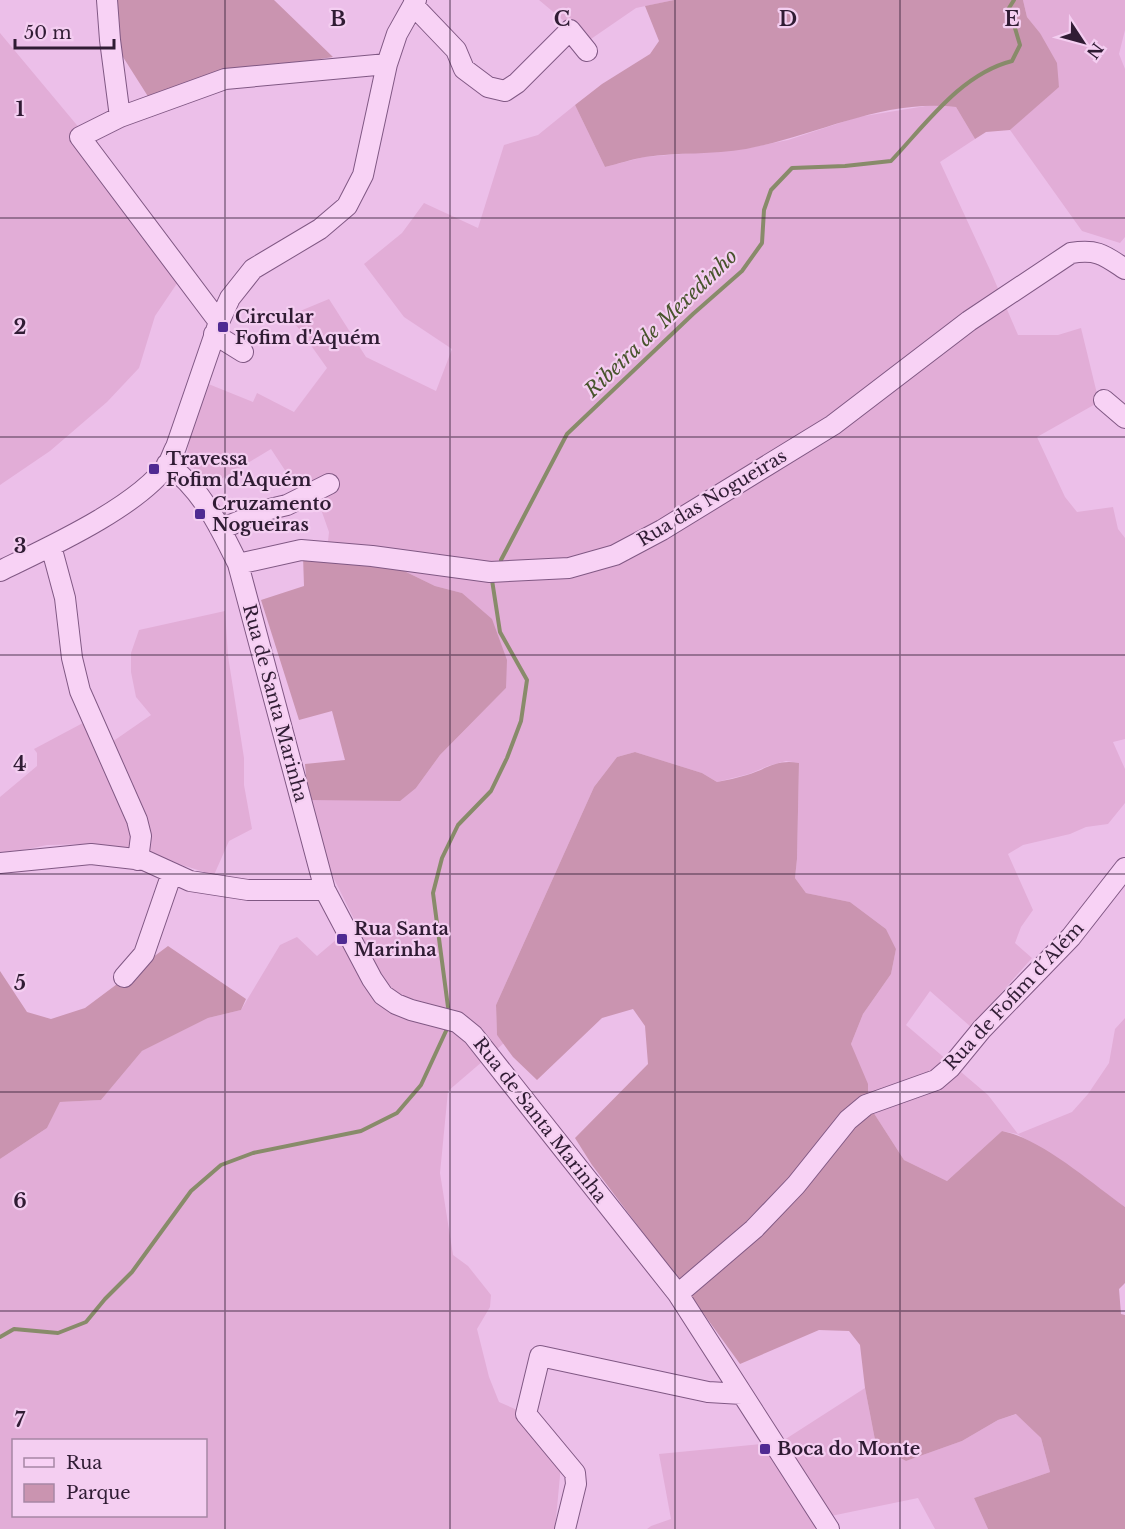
<svg xmlns="http://www.w3.org/2000/svg" width="1125" height="1529" font-family="'Libre Baskerville',serif">
<rect width="100%" height="100%" fill="#ecbfe9"/>
<path fill="#e2add7" fill-rule="evenodd" d="M539,0h135l-38,8 -48,33z
M1023,0h102v30l-6,24 6,15v168l-5,6 -38,-12 -72,-101 49,-44 -19,-53 -13,-16z
M0,33l96,115 86,128 -27,40 -16,52 -32,34 -57,49 -50,34z
M575,105l30,62 39,-10 99,-8 45,-9 70,-23 74,-12 24,2 19,32 -35,23 50,108 28,65h40l23,-7 18,74 -62,35 28,60 12,15 36,-5 5,22 7,9v201l-12,3 12,27v34l-17,21 -22,3 -16,7 -47,11 -15,9 25,56 -12,17 -6,16 17,15 -61,69 -41,-36 -24,34 82,70 30,39 54,-22 16,-18 21,-31 6,-34 10,-11v189l-73,-52 -35,-21 -15,-3 -55,50 -43,-21 -36,-56 -17,-60 12,-30 28,-40 5,-25 -10,-20 -36,-27 -44,-9 -11,-15 2,-19 2,-96 -13,-2 -18,5 -19,8 -32,8 -15,-9 -67,-21 -18,5 -23,30 -98,218 1,30 7,8 -56,48 -8,82 13,82 15,11 23,29 -1,12 -13,22 12,48 10,25 23,10 39,53 -6,64h-555v-370l47,-31 13,-26 41,-2 41,-49 66,-33 33,-8 39,-65 17,-8 20,19 39,-33 -27,-54 -21,-69 108,-12 24,-33 66,-67 -44,-95 -27,-7 -37,-18 -72,-8 3,-28 -12,-34 -21,-11 -25,-38 -63,38 -16,-21 -5,-13 3,-16 16,-54 47,19 4,-9 37,19 33,-44 -27,-38 -12,-14 41,-17 37,58 70,34 16,-42 -48,-32 -40,-53 38,-31 22,-30 54,25 26,-83 34,-10zM14,1440h192v76h-192z
M225,611l3,45 16,102v27l8,44 -23,12 -15,34 -71,-22 -47,-9 -49,1 -47,10v-58l37,-31v-13l-3,-4 62,-33 16,26 39,-27 -15,-18 -5,-25v-19l8,-23z
M865,1388l11,57 30,16 56,-20 36,-21 19,-6 24,24 9,34 -76,26 14,31h-53l-17,-31 -92,19 -12,12h-167l4,-3 20,-7 -12,-65 122,-12z"/>
<path fill="#ca94b0" d="M108,0h166l59,57 -70,11 -114,30 -26,-41z
M674,0h349l4,17 13,16 17,30 2,24 -49,43 -24,2 -11,7 -19,-32c-72,-9 -141,29 -210,42 -33,6 -68,3 -101,8 -13,2 -27,7 -40,10l-30,-62 27,-21 48,-30 9,-13 -14,-35z
M303,556l95,12 37,18 27,7 30,26 15,41 -1,28 -66,67 -24,33 -16,13 -92,-1 -3,-36 40,-4 -13,-49 -33,9 -38,-120 43,-14z
M635,752l67,21 15,9c10,-2 20,-4 30,-7 20,-6 29,-16 52,-12l-2,96 -2,19 11,15 44,9 36,27 10,20 -5,25 -28,40 -12,30 17,40v20l36,56 43,21 55,-50c40,8 89,52 123,76v76l-6,6 2,25 4,1v214h-137l-14,-31 76,-26 -9,-34 -25,-24 -18,6 -36,21 -56,20 -30,-16 -11,-57 -5,-43 -11,-14 -30,-1 -79,34 -50,-69 -98,-130 -17,-27 73,-74 -3,-38 -12,-17 -31,9 -65,62 -24,-23 -16,-22 -1,-30 98,-218 23,-30z
M168,946l78,53 -5,11 -33,8 -66,33 -41,49 -41,2 -13,26 -47,31v-188l27,41 24,7 34,-11z"/>
<g fill="none" stroke-linecap="round" stroke-linejoin="round">
<path stroke="#888b6a" stroke-width="4" d="M501,560l66,-126 126,-120 49,-43 20,-28 2,-33 7,-20 21,-22 53,-2 46,-5c35,-37 70,-87 121,-100l8,-16 -11,-37 5,-8
M448,1007l-15,-114 9,-35 16,-33 33,-34 16,-33 14,-37 6,-41 -27,-48 -8,-52
M0,1337l14,-8 44,4 28,-11 19,-23 27,-27 59,-81 30,-26 32,-12 108,-22 36,-18 24,-28 25,-54"/>
<defs>
<path id="minor" d="M107,0l3,40 10,77
M413,5l43,45 8,19 24,18 17,4 12,-8 53,-53 17,21
M219,322l-139,-185 40,-20 105,-38 162,-15
M214,334l29,18
M1104,400l21,18
M167,464c35,25 53,63 71,100l87,326 47,89 11,16 13,9 15,6 46,12 16,13 205,259 151,235
M221,529l45,-19 21,-5 42,-21
M51,546l14,52 7,60 8,33 57,129 4,16 -3,24
M238,564l63,-14 71,6 118,16 79,-4 46,-13 47,-25 171,-105 136,-104 102,-68c27,-4 33,2 54,16
M0,571c47,-23 138,-64 168,-107 3,-5 5,-12 8,-17l43,-125 11,-24 23,-29 67,-40 27,-23 16,-31 24,-111 10,-30 19,-34
M0,863l91,-9 53,6 46,21 58,9h77
M124,977l20,-23 28,-81
M678,1294l76,-65 42,-44 52,-65 18,-15 70,-25 14,-12 32,-39 89,-92 54,-69
M565,1529l11,-45 -1,-11 -49,-59 14,-58 168,36 34,2"/>
</defs>
<use href="#minor" stroke="#805884" stroke-width="22"/>
<use href="#minor" stroke="#f8d2f5" stroke-width="20"/>
</g>
<path fill="none" stroke="#301c34" stroke-width="1.5" stroke-opacity="0.55" d="M225,0v1529M450,0v1529M675,0v1529M900,0v1529M0,218h1125M0,437h1125M0,655h1125M0,874h1125M0,1092h1125M0,1311h1125"/>
<g fill="#4f2a92" stroke="#f4cef1" stroke-width="2">
<rect x="217" y="321" width="12" height="12" rx="3"/>
<rect x="148" y="463" width="12" height="12" rx="3"/>
<rect x="194" y="508" width="12" height="12" rx="3"/>
<rect x="336" y="933" width="12" height="12" rx="3"/>
<rect x="759" y="1443" width="12" height="12" rx="3"/>
</g>
<g text-anchor="middle" stroke-width="4.5" stroke-linejoin="round" paint-order="stroke">
<g font-size="18" font-weight="bold" fill="#301c34" stroke="#f4cef1" text-anchor="start">
<text x="235" y="323">Circular<tspan x="235" dy="21">Fofim d'Aquém</tspan></text>
<text x="166" y="465">Travessa<tspan x="166" dy="21">Fofim d'Aquém</tspan></text>
<text x="212" y="510">Cruzamento<tspan x="212" dy="21">Nogueiras</tspan></text>
<text x="354" y="935">Rua Santa<tspan x="354" dy="21">Marinha</tspan></text>
<text x="777" y="1455">Boca do Monte</text>
</g>
<g font-size="18" fill="#301c34" stroke="#f4cef1">
<text transform="translate(712 498) rotate(-31)" y="6">Rua das Nogueiras</text>
<text transform="translate(275 703) rotate(75)" y="6">Rua de Santa Marinha</text>
<text transform="translate(1014 996) rotate(-47)" y="6">Rua de Fofim d´Além</text>
<text transform="translate(540 1120) rotate(52)" y="6">Rua de Santa Marinha</text>
</g>
<g font-size="20" font-style="italic" fill="#48542c" stroke="#f4cef1">
<text transform="translate(661 323) rotate(-44)" y="7">Ribeira de Mexedinho</text>
</g>
</g>
<g font-size="20" text-anchor="middle" font-weight="bold" fill="#301c34" stroke="#f4cef1" stroke-width="4.5" stroke-linejoin="round" paint-order="stroke">
<text x="338" y="26">B</text>
<text x="562" y="26">C</text>
<text x="788" y="26">D</text>
<text x="1012" y="26">E</text>
<text x="20" y="116">1</text>
<text x="20" y="334">2</text>
<text x="20" y="553">3</text>
<text x="20" y="771">4</text>
<text x="20" y="990">5</text>
<text x="20" y="1208">6</text>
<text x="20" y="1427">7</text>
</g>
<rect x="12" y="1439" width="195" height="78" fill="#f4cef1" stroke="#a687a5" stroke-width="1.5"/>
<rect x="24" y="1458" width="30" height="9" fill="#f8d2f5" stroke="#a687a5" stroke-width="1.5"/>
<text x="66" y="1469" font-size="18" fill="#301c34">Rua</text>
<rect x="24" y="1484" width="30" height="18" fill="#ca94b0" stroke="#a687a5" stroke-width="1.5"/>
<text x="66" y="1499" font-size="18" fill="#301c34">Parque</text>
<g transform="translate(1083 42) rotate(126)" stroke="#f4cef1" stroke-width="4.5" paint-order="stroke">
<path d="M0-4.5L10 22L0 15L-10 22Z" fill="#301c34"/>
<text y="-9" font-size="16" font-weight="bold" text-anchor="middle" fill="#301c34">N</text>
</g>
<path d="M15 39v9h99v-9" fill="none" stroke="#301c34" stroke-width="3"/>
<text x="24" y="39" font-size="18" fill="#301c34" stroke="#f4cef1" stroke-width="4.5" paint-order="stroke">50 m</text>
</svg>
